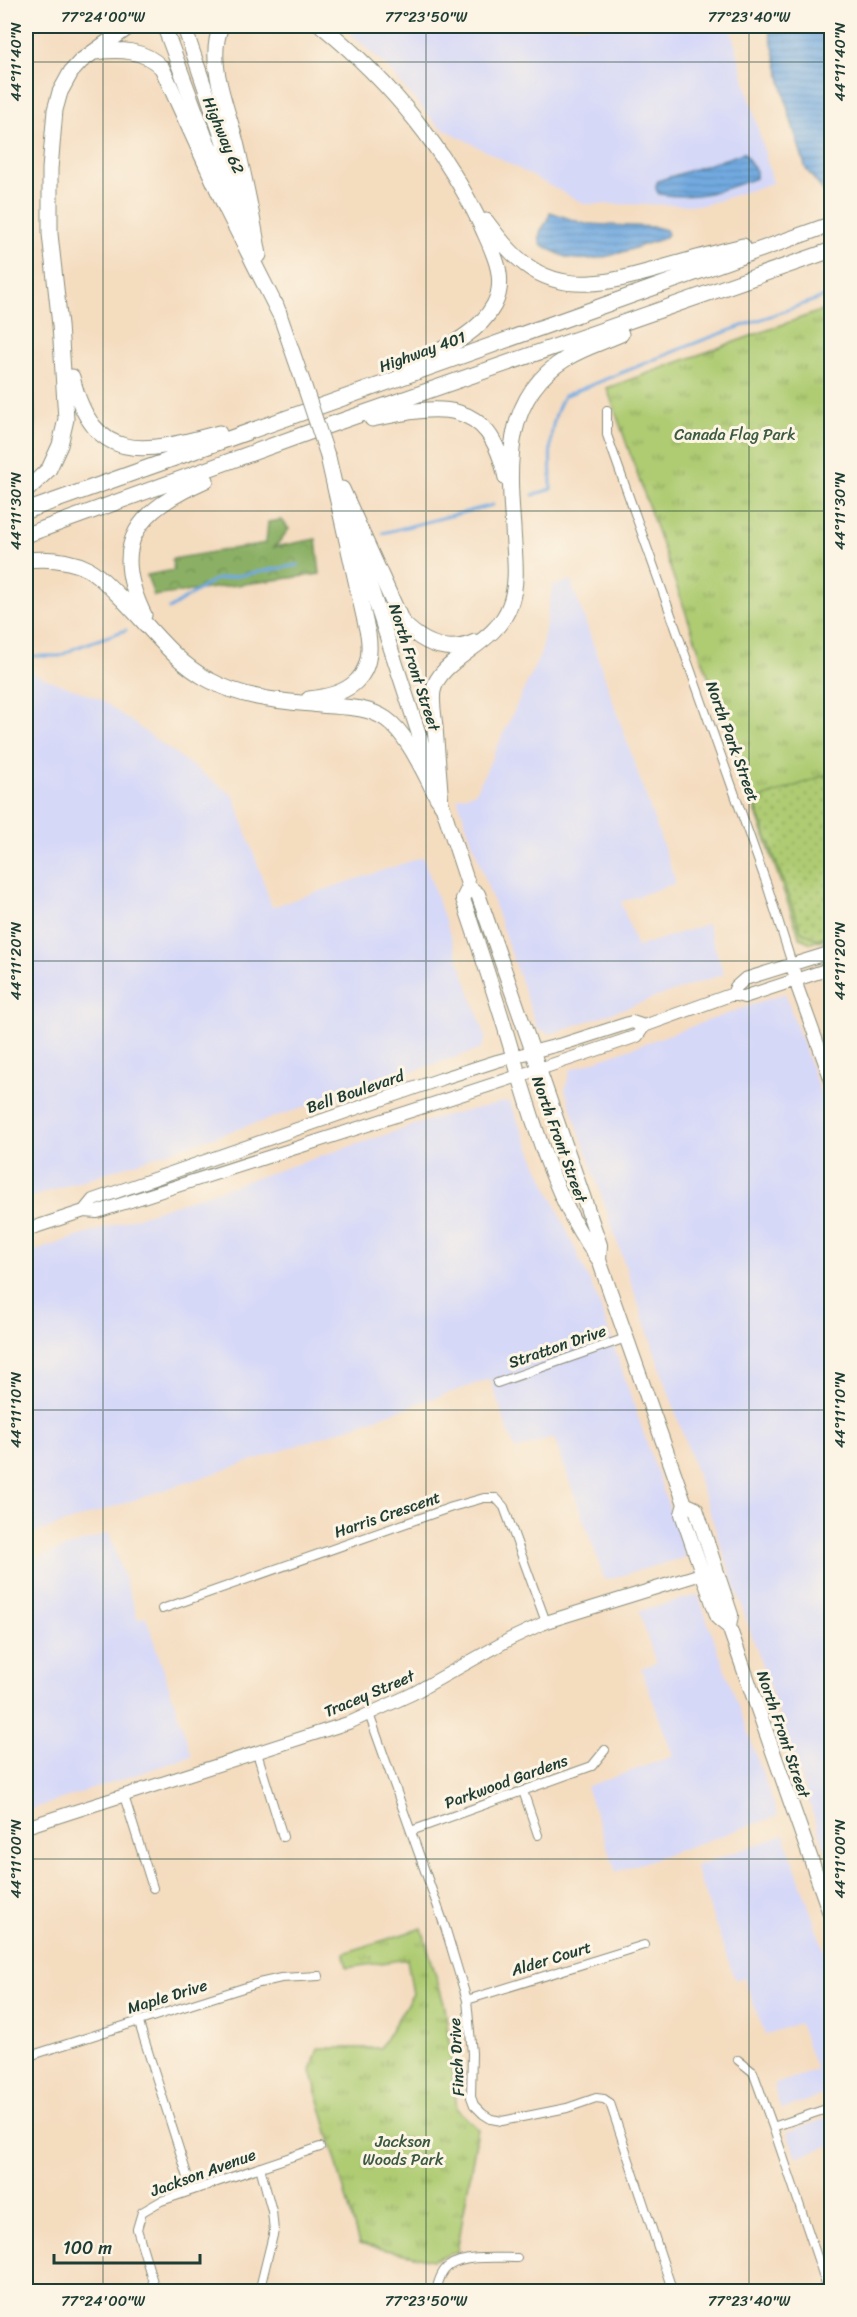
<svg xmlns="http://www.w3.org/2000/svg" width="857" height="2317" font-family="Sriracha,sans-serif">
<defs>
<pattern id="forest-crowns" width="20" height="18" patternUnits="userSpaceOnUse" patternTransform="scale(1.5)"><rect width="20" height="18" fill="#8bb065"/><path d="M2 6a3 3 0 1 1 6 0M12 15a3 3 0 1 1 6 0" fill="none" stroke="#719054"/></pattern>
<pattern id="park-tufts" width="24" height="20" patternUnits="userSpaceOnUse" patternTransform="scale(1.5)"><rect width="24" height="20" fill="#afcc73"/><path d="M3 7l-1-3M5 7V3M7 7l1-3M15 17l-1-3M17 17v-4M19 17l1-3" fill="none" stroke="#8ea75f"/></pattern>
<pattern id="garden-dots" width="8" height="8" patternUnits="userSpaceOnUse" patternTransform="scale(1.5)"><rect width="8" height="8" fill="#afcc73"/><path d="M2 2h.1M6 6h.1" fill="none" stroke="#8ea75f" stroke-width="1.8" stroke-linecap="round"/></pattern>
<pattern id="water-rules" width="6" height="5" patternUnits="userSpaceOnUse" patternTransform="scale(1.5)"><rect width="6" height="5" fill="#72aae1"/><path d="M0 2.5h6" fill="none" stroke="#5d8cb7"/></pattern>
</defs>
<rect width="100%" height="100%" fill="#fcf5e5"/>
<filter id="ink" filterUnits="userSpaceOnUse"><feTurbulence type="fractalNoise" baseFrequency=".0167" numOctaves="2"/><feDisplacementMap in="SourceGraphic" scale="12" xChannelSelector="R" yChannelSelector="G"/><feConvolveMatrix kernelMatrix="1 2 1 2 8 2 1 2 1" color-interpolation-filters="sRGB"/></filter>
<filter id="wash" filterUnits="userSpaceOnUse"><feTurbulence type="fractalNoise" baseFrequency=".008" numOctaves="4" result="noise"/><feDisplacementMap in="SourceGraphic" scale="24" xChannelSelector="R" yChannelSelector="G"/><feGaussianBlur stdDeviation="1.35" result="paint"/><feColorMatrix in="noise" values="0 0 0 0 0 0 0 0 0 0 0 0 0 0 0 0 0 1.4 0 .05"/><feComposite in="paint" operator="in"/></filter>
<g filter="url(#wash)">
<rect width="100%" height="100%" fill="#f4dcbf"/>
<path fill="#d6d8f8" d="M342,26h388l43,157 -69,22 -120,-1 -147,-79 -53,-61z
M571,580l105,303 -55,19 16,45 70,-23 17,50 -174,60 -13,-6 -80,-230 19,-6 65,-139 11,-67z
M26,671l74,28 134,97 38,111 151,-50 63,181 -5,11 -455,150z
M785,993l47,134 -1,739 -266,-776 5,-20z
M509,1101l89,199 88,257 -81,23 -51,-142 -39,12 -25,-71 -215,74 -249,83v-282l410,-136z
M109,1533l29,86 8,-2 46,139 -166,55v-250z
M698,1595l80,221 -162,56 -30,-85 87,-31 -32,-88 15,-5 -17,-52z
M784,1835l47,135 1,122 -51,18 -8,-25 43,-15 -17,-47 -34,12 -21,-58 -9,3 -40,-114z
M831,2117v28l-35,12 -9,-25z"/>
<path fill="url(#forest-crowns)" stroke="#55764c" stroke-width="1.5" d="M26,375l7,20 2,45 -9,11z
M282,520l7,9 -14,18 41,-8 4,35 -166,22 -7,-21 27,-5 -2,-11 94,-16 2,-21z"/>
<path fill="url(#park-tufts)" stroke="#678454" stroke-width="1.5" d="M831,307v630l-20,6 -11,-5 -193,-550z
M422,1928l23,79 12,102 21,20 -21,123 -24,8 -74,-16 -48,-173 7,-23h62l33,-54 -6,-35 -60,9 -3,-15z"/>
<path fill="url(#garden-dots)" stroke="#678454" stroke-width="1.5" d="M831,773v161l-14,5 -16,-8 -47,-130z"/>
<path fill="url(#water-rules)" stroke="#48748a" stroke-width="1.5" d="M768,26h63v175l-25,-32 -17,-55z
M744,153l12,18v7c-35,13 -59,22 -97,16 -4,-5 -4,-8 -1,-13z
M550,212l35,12 70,3 11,3 2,4 -3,4c-29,8 -63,26 -95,20 -10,-2 -20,-9 -29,-14 -6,-15 8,-19 9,-32z"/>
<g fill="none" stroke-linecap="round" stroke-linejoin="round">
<path stroke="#72aae1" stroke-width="3" d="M533,495l18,-6c0,-36 -5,-60 13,-93l139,-56 129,-46
M383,533l110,-28
M169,609l45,-29 84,-15
M26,656h34l15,-8 51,-18"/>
</g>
</g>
<g filter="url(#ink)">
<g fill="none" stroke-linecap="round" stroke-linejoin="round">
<defs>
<path id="street" d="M607,410v25l160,450 25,79
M497,1383l129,-45
M162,1609l290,-102 32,-9h12l8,9 42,115
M369,1714l76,213 22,73 5,53 -1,44 3,8 9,9 8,5 11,2 65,-13 29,-10 8,1 6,4 63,189
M257,1753l26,84
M523,1791l15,44
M124,1796l29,92
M411,1831l181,-65 13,-16
M467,2000l177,-55
M138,2020l54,170
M26,2057l233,-74 22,-5 38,-2
M738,2060l15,12 20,55
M156,2292l-19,-63 5,-17 19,-11 159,-54
M259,2292l15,-61 -2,-20 -12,-44
M436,2292c2,-10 5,-21 13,-26 15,-11 50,-8 68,-8
M829,2292l-56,-165 59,-20"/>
<path id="secondary" d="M792,964l6,25 34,94
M733,994l3,-7 9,-8 87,-27
M84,1211l9,-11 348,-121 56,-18 69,-18 66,-21 12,4
M26,1230l58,-19 13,1c180,-59 361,-114 540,-176l7,-10 89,-32 11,3 88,-29
M26,1827l325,-105 61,-28 98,-55 36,-17 165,-51"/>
<path id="primary" d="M164,26l41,110 49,109
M184,26l57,168
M276,304l27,78
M347,515l122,372 9,7 122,351 -1,15
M469,887l-6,12c14,42 28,83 41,126 22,72 48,176 95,235l86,244 -3,10 36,104 11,9
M685,1504l11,5 35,106 -2,12 103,292"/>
<path id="highway" d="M221,26c-16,39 9,86 17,125 8,34 15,69 21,104
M322,26c67,55 123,122 160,201 11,25 26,51 12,78 -18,34 -60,47 -92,64
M95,52c25,-3 49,-3 67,16l64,140 53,105
M486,221c12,16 24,32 40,44 41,31 88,16 132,4 28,-8 56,-16 85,-23
M72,377c22,91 75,75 147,56
M372,419c67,-14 117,-23 134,59
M342,489l60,133c20,21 44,33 73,20
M26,491l23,-22 11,-24 6,-26 -6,-94 -10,-91v-65l5,-59 5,-18 11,-20 10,-11 49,-35
M26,511l806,-287
M26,535l281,-102 525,-183
M26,560c21,-2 43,-1 62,9 11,6 19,15 28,24 31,29 55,67 93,87 35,19 72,21 111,25 22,2 47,1 66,14 22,15 39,56 52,80
M144,615c-36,-74 -5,-105 62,-135
M309,699c40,-4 66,-21 59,-65l-40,-177
M441,804c-2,-26 -4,-51 -6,-77 -1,-11 -4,-25 -2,-36 7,-34 63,-45 77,-86 9,-24 4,-52 3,-77 -5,-65 -9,-132 54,-170 16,-10 36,-16 54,-24"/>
</defs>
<use href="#street" stroke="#8a8c7a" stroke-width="10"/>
<use href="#secondary" stroke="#8a8c7a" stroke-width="14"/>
<use href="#primary" stroke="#8a8c7a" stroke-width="16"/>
<use href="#highway" stroke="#8a8c7a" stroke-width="17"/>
<use href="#street" stroke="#fff" stroke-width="8"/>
<use href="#secondary" stroke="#fff" stroke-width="12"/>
<use href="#primary" stroke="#fff" stroke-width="14"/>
<use href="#highway" stroke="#fff" stroke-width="15"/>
<defs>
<path id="primary-bridge" d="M303,382l25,75"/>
</defs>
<use href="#primary-bridge" stroke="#8a8c7a" stroke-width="16" stroke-linecap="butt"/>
<use href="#primary-bridge" stroke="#fff" stroke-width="14"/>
</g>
</g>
<path fill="none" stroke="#1f3d34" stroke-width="1.5" stroke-opacity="0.45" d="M103,26v2266M426,26v2266M749,26v2266M26,62h806M26,511h806M26,961h806M26,1410h806M26,1859h806"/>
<g text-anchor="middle" stroke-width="6" stroke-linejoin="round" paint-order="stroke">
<g font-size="16" fill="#1f3d34" stroke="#fcf5e5">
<text transform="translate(224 135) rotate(67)" y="6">Highway 62</text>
<text transform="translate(422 351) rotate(-20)" y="6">Highway 401</text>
<text transform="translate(415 667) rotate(72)" y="6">North Front Street</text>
<text transform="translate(733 741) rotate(70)" y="6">North Park Street</text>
<text transform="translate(355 1091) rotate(-19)" y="6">Bell Boulevard</text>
<text transform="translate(560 1139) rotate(70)" y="6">North Front Street</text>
<text transform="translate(557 1346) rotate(-19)" y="6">Stratton Drive</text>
<text transform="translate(387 1514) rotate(-19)" y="6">Harris Crescent</text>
<text transform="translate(369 1693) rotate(-23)" y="6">Tracey Street</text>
<text transform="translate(784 1734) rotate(71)" y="6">North Front Street</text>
<text transform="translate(506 1781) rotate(-20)" y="6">Parkwood Gardens</text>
<text transform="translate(551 1958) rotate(-17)" y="6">Alder Court</text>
<text transform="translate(167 1996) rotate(-17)" y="6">Maple Drive</text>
<text transform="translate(456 2057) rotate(-93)" y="6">Finch Drive</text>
<text transform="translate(203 2172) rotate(-20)" y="6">Jackson Avenue</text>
</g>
<g font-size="16" fill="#3c5a41" stroke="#fcf5e5">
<text x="735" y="440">Canada Flag Park</text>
<text x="403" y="2147">Jackson<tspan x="403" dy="18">Woods Park</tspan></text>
</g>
</g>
<rect width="857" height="2317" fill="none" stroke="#fcf5e5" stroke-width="66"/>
<path d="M54 2254v9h146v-9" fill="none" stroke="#1f3d34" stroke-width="3"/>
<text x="63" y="2254" font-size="18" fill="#1f3d34" stroke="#fcf5e5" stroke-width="4.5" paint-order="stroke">100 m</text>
<rect x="33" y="33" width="791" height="2251" fill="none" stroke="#1f3d34" stroke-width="2"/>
<g font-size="15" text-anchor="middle" fill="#1f3d34">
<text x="103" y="22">77°24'00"W</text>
<text x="426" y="22">77°23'50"W</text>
<text x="749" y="22">77°23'40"W</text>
<text transform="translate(16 62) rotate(-90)" y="5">44°11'40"N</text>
<text transform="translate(840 62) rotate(-90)" y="5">44°11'40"N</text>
<text transform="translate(16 511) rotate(-90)" y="5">44°11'30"N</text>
<text transform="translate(840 511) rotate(-90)" y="5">44°11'30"N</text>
<text transform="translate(16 961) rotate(-90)" y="5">44°11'20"N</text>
<text transform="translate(840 961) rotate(-90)" y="5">44°11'20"N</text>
<text transform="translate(16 1410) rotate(-90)" y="5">44°11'10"N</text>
<text transform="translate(840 1410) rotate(-90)" y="5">44°11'10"N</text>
<text transform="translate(16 1859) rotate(-90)" y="5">44°11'00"N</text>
<text transform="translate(840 1859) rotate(-90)" y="5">44°11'00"N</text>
<text x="103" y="2306">77°24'00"W</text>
<text x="426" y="2306">77°23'50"W</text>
<text x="749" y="2306">77°23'40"W</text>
</g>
</svg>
